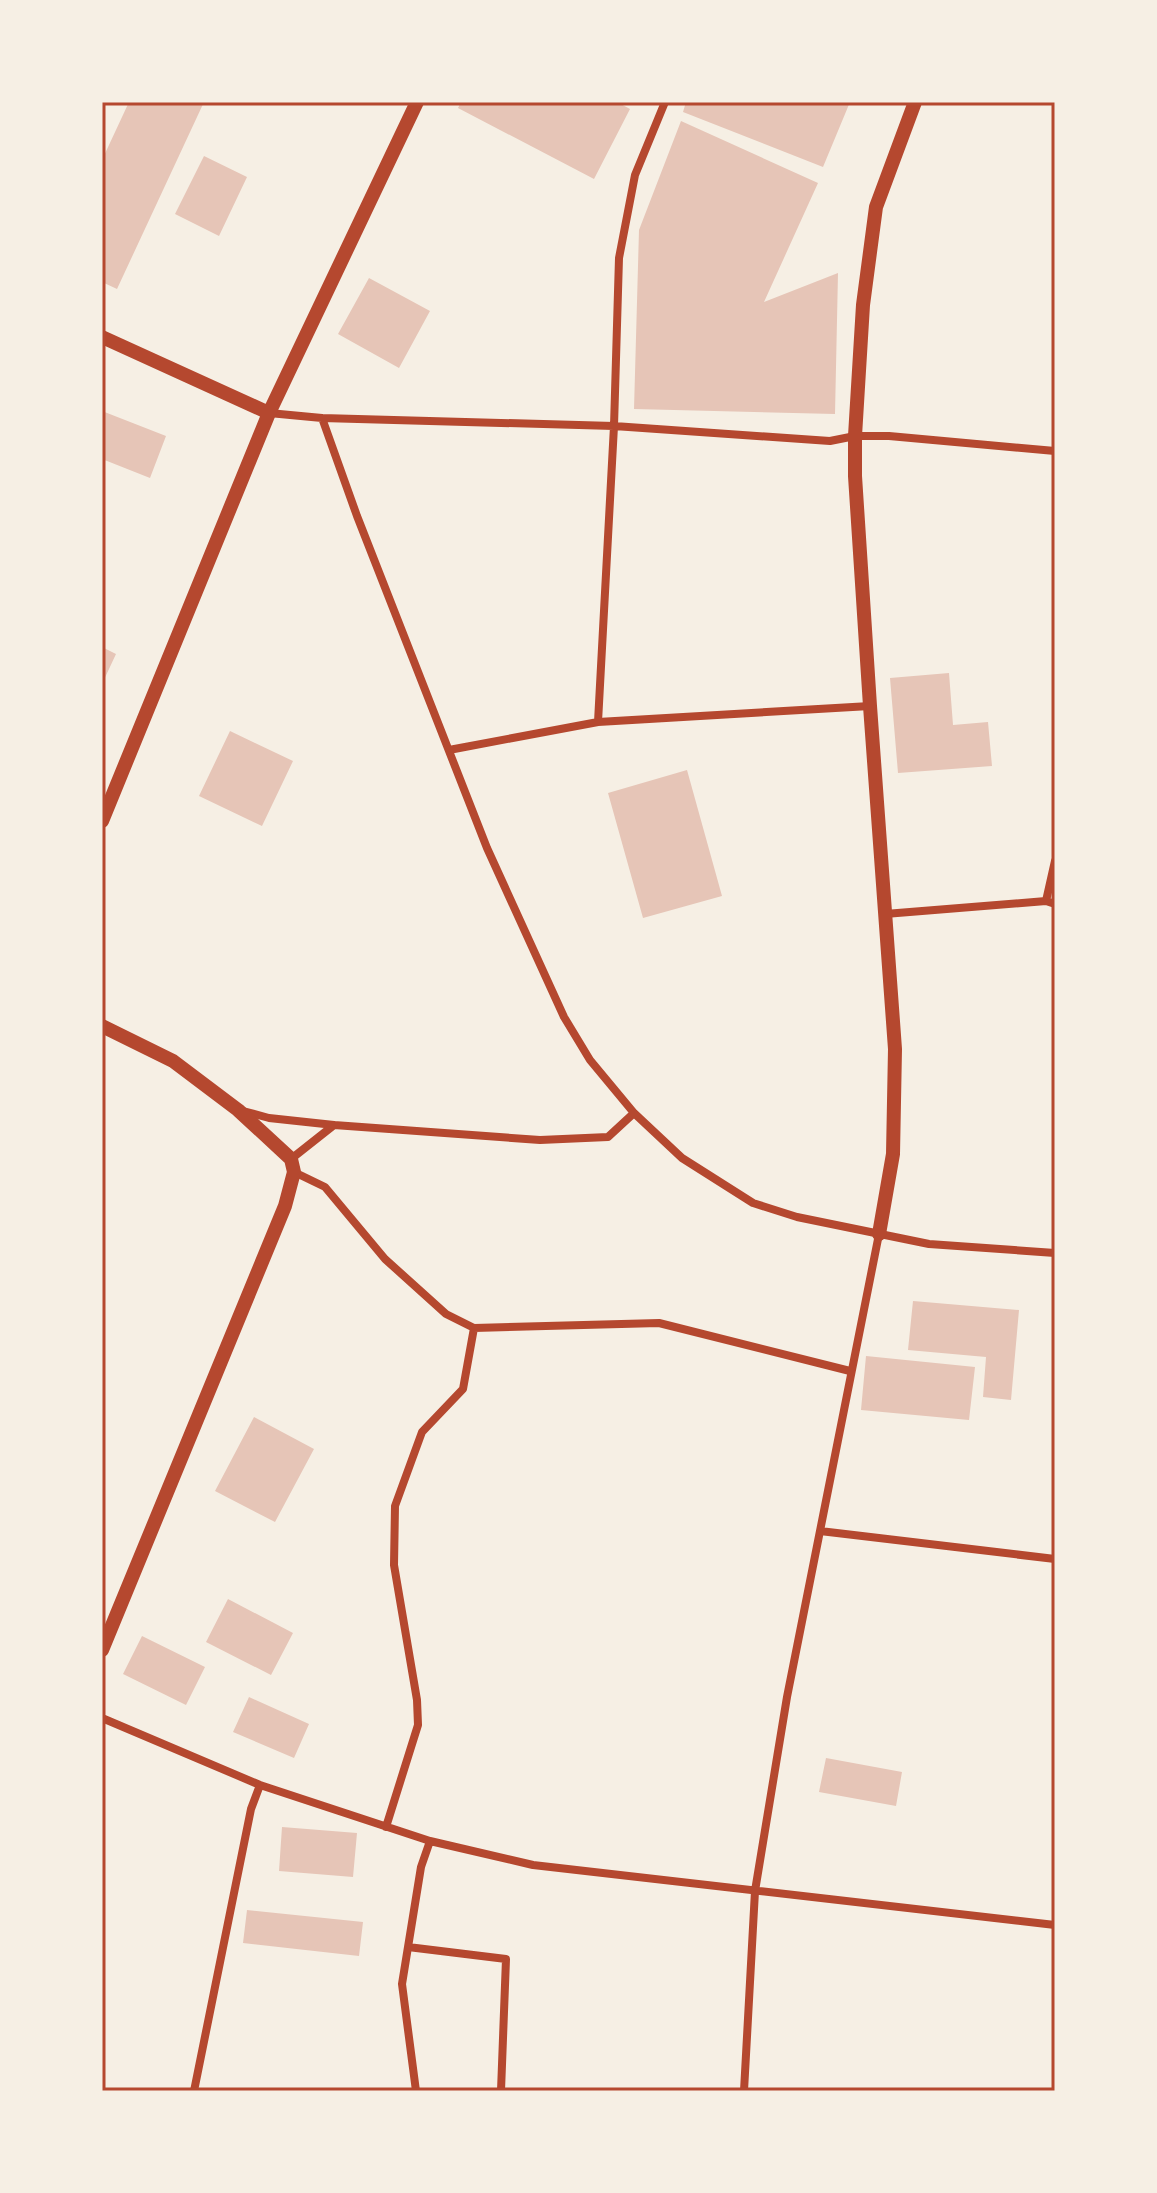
<svg xmlns="http://www.w3.org/2000/svg" width="1157" height="2193" font-family="Cabin,sans-serif">
<rect width="100%" height="100%" fill="#f6efe4"/>
<path fill="#e6c5b7" d="M129,102h75l-87,187 -15,-7v-122z
M461,102h156l13,7 -36,70 -136,-71z
M686,102h164l-27,65 -140,-55z
M681,121l137,62 -54,119 74,-29 -3,141 -201,-5 5,-179z
M204,156l43,21 -28,59 -44,-22z
M369,278l61,33 -31,57 -61,-34z
M102,411l64,25 -16,42 -48,-19z
M102,647l14,7 -14,30z
M949,673l4,52 35,-3 4,44 -94,7 -8,-95z
M230,731l63,30 -31,65 -63,-30z
M687,770l35,126 -79,22 -35,-125z
M913,1301l106,9 -8,90 -28,-3 3,-40 -78,-7z
M866,1356l109,11 -6,53 -108,-10z
M254,1417l60,32 -39,73 -60,-31z
M228,1599l65,34 -22,42 -65,-33z
M142,1636l63,31 -19,38 -63,-31z
M249,1697l60,27 -15,34 -61,-26z
M826,1758l76,14 -6,34 -77,-14z
M282,1827l75,6 -4,44 -74,-6z
M247,1910l116,12 -4,34 -116,-13z"/>
<g fill="none" stroke-linecap="round" stroke-linejoin="round">
<path stroke="#b5482f" stroke-width="8" d="M269,413l53,5 292,8 216,15 25,-5h34l166,15
M322,418l35,98 130,332 77,169 26,43 44,53 48,45 71,45 44,14 132,27 126,9
M598,722l16,-296 5,-168 16,-83 30,-73
M449,750l149,-28 272,-16
M1046,901l9,-40
M885,914l161,-13 9,3
M243,1111l26,7 65,7 -43,34
M334,1125l206,15 68,-3 26,-24
M294,1172l31,15 60,72 61,55 28,14 185,-5 191,48
M820,1531l235,28
M102,1718l158,67 170,56 103,24 522,60
M386,1827l32,-102 -1,-25 -23,-135 1,-59 27,-74 41,-43 11,-61
M408,1947l98,12 -5,132
M194,2091l57,-282 9,-24
M416,2091l-14,-107 19,-117 9,-26
M744,2091l11,-200 32,-194 92,-463"/>
<path stroke="#b5482f" stroke-width="14" d="M102,337l167,76
M102,821l167,-408 148,-311
M102,1026l71,35 65,49 53,49 3,13 -9,34 -183,444
M879,1234l14,-80 2,-105 -25,-343 -15,-230v-40l8,-131 13,-98 39,-105"/>
</g>
<rect width="1157" height="2193" fill="none" stroke="#f6efe4" stroke-width="208"/>
<rect x="104" y="104" width="949" height="1985" fill="none" stroke="#b5482f" stroke-width="3"/>
</svg>
